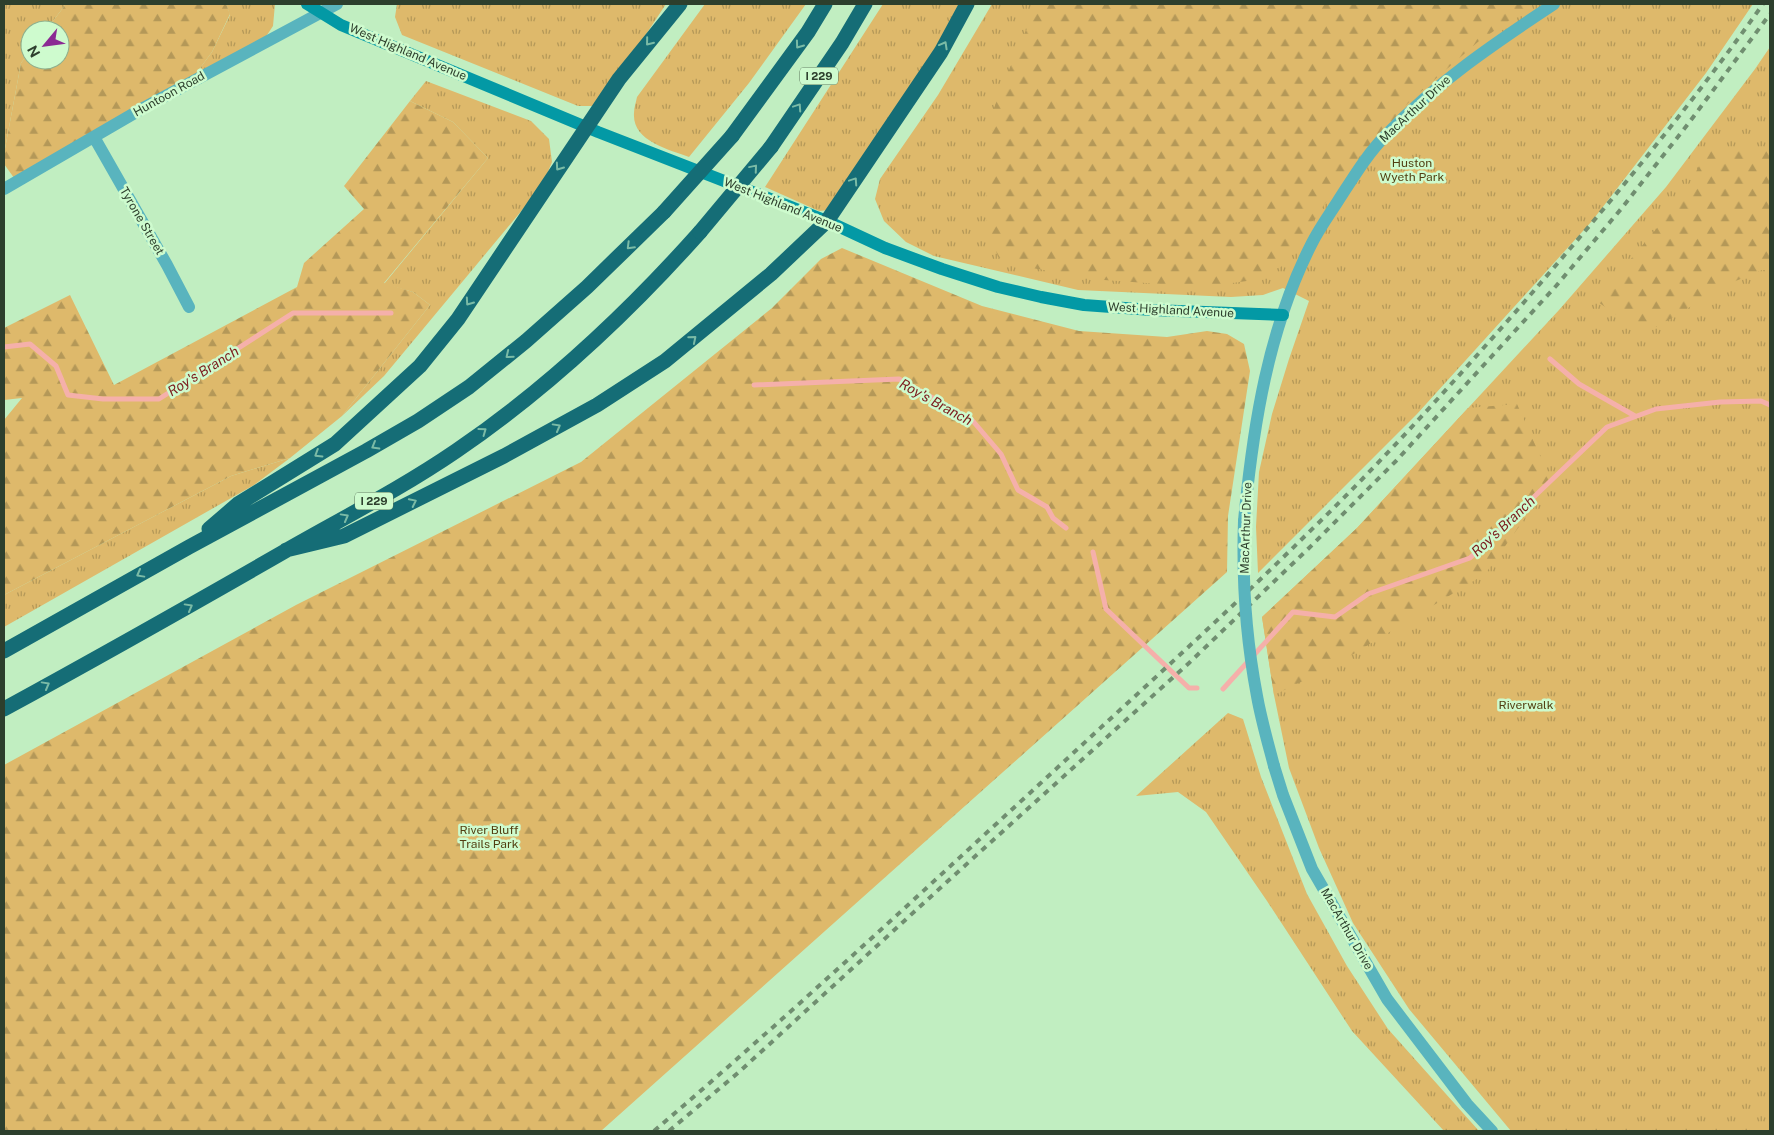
<svg xmlns="http://www.w3.org/2000/svg" width="1774" height="1135" font-family="'Public Sans',sans-serif">
<defs>
<pattern id="grass-tufts" width="24" height="20" patternUnits="userSpaceOnUse" patternTransform="scale(1.25)"><rect width="24" height="20" fill="#deb96b"/><path d="M3 7l-1-3M5 7V3M7 7l1-3M15 17l-1-3M17 17v-4M19 17l1-3" fill="none" stroke="#b49858"/></pattern>
<pattern id="forest-firs" width="22" height="20" patternUnits="userSpaceOnUse" patternTransform="scale(1.25)"><rect width="22" height="20" fill="#deb96b"/><path d="M5 1l3.5 6h-7zM16 11l3.5 6h-7z" fill="#b49858"/></pattern>
</defs>
<rect width="100%" height="100%" fill="#c1eec1"/>
<path fill="url(#grass-tufts)" d="M4,4h62l-20,26h-16v21l-9,12 -17,91z
M226,4h49l-2,22 -10,15 -74,42 23,-31 18,-37z
M397,4h269l-27,41 -47,61h-14l-176,-71 -7,-18z
M705,4h101l-57,79 -60,74c-21,-8 -57,-16 -55,-44 0,-5 2,-11 3,-16z
M883,4h88l-142,206 -10,1 -54,-24z
M992,4h761l-47,69 -114,148 -175,193 -159,159 -2,-46 3,-55 13,-58 17,-55 20,-58 -26,-13 -20,7 -32,2 -153,-7 -144,-34 -28,-14 -22,-21 -9,-22 5,-20 58,-84z
M1770,47v1084h-259l-102,-122 -56,-86 -34,-75 -30,-80 -15,-73 -12,-78 95,-89 202,-218 107,-123 89,-118z
M426,81l105,40 18,18 3,23 -10,24 -158,190 -42,40 88,-111 -17,-13 -29,-8 104,-126 -35,-36 -43,-21z
M290,458l-36,27 -250,142v-32l227,-119z
M1228,713l15,6 18,58 46,117 40,72 41,63 91,102h-35l-92,-100 -85,-130 -61,-89 -28,-20 -42,4z"/>
<path fill="url(#forest-firs)" d="M66,4h160l4,10 -18,38 -23,31 -172,99 -13,-18v-10l17,-91 9,-12v9h30v-30h-14z
M1040,4h494l-55,37 -69,60 -60,66 -68,99 -28,14 -51,7 -99,-7 -72,-12 -34,-11 -13,-42 9,-107 27,-68z
M410,101l43,21 35,36 -104,125 29,9 17,13 -88,111 -52,42 -59,18 -227,119v-175l18,-22 -18,2v-72l66,-33 44,90 183,-98 7,-24 60,-54 -20,-23z
M1770,143v127h-8l-36,15 -69,42 -36,-9 -23,-16 32,-42 50,-59 30,-55 50,5z
M842,248l140,58 97,25 88,6 40,-6 20,3 17,10 6,27 -22,145 -1,56 -626,559h-597v-366l292,-160 285,-143 191,-154 49,-49z
M1517,404l33,74 -29,46 -36,50 -153,93 -58,28 -12,-78 95,-89 111,-120z"/>
<g fill="none" stroke-linecap="round" stroke-linejoin="round">
<path stroke="#f5b0aa" stroke-width="5" d="M4,347l26,-3 26,22 12,29 35,4h56l134,-86h98
M1550,359l29,25 56,32
M754,385l145,-6 73,41 29,34 17,36 29,17 6,11 13,10
M1093,552l13,57 83,79h8
M1223,689l70,-77 42,5 33,-23 102,-36 137,-131 49,-18 64,-7 41,-1 9,4"/>
<path stroke="#59b4be" stroke-width="12" d="M94,137l73,128 22,42
M4,189l141,-82 192,-103
M1244,521c9,-95 24,-192 68,-278 7,-14 17,-28 26,-42 15,-23 29,-47 49,-67 49,-51 108,-91 167,-130
M1274,766l9,29 29,74 75,130 80,105 25,27"/>
<path stroke="#0399a5" stroke-width="12" d="M307,4l34,21 257,107 229,89 58,27 57,21 56,18 43,10 43,8 68,5 131,5"/>
<path stroke="#156d76" stroke-width="15" d="M732,136l76,-104 17,-28
M771,147l71,-104 23,-39
M209,529l29,-25 97,-60 85,-78 38,-47 161,-240 61,-75
M286,550l58,-14 160,-80 93,-51 68,-44 106,-87 56,-53 114,-169 26,-48
M4,651l185,-104 177,-96 52,-30 51,-34 57,-46 61,-54 77,-75
M4,709c95,-52 189,-105 283,-159 56,-32 115,-62 169,-99 91,-62 171,-137 244,-219"/>
<path stroke="#708e70" stroke-width="4" stroke-dasharray="6 6" stroke-linecap="butt" d="M654,1131c137,-117 269,-240 402,-362 84,-78 169,-154 250,-234 75,-72 144,-149 213,-227 85,-98 169,-198 244,-304
M669,1131l70,-59 210,-192 240,-217 120,-115 87,-87 160,-175 65,-77 67,-85 82,-110"/>
<path stroke="#59b4be" stroke-width="12" d="M1244,521c-2,58 2,118 13,175 4,23 11,47 17,70"/>
<path stroke="#156d76" stroke-width="15" d="M664,212l68,-76
M700,232l71,-85"/>
</g>
<defs><path id="oneway-chevron" d="M-2-3.5L2.5 0L-2 3.5" fill="none" stroke-width="1.6" stroke-linecap="round" stroke-linejoin="round" transform="scale(1.25)"/></defs>
<g stroke="#7bbba6">
<use href="#oneway-chevron" transform="translate(649 42) rotate(129)"/>
<use href="#oneway-chevron" transform="translate(799 45) rotate(126)"/>
<use href="#oneway-chevron" transform="translate(944 45) rotate(-61)"/>
<use href="#oneway-chevron" transform="translate(798 107) rotate(-56)"/>
<use href="#oneway-chevron" transform="translate(559 167) rotate(125)"/>
<use href="#oneway-chevron" transform="translate(754 168) rotate(-50)"/>
<use href="#oneway-chevron" transform="translate(854 181) rotate(-56)"/>
<use href="#oneway-chevron" transform="translate(630 246) rotate(135)"/>
<use href="#oneway-chevron" transform="translate(469 302) rotate(125)"/>
<use href="#oneway-chevron" transform="translate(693 339) rotate(-40)"/>
<use href="#oneway-chevron" transform="translate(509 355) rotate(141)"/>
<use href="#oneway-chevron" transform="translate(557 427) rotate(-29)"/>
<use href="#oneway-chevron" transform="translate(483 431) rotate(-36)"/>
<use href="#oneway-chevron" transform="translate(375 446) rotate(150)"/>
<use href="#oneway-chevron" transform="translate(318 454) rotate(148)"/>
<use href="#oneway-chevron" transform="translate(413 502) rotate(-26)"/>
<use href="#oneway-chevron" transform="translate(345 517) rotate(-29)"/>
<use href="#oneway-chevron" transform="translate(140 574) rotate(151)"/>
<use href="#oneway-chevron" transform="translate(189 607) rotate(-29)"/>
<use href="#oneway-chevron" transform="translate(46 685) rotate(-29)"/>
</g>
<g text-anchor="middle" stroke-width="5" stroke-linejoin="round" paint-order="stroke">
<g fill="#cefbce" stroke="#5d775d" stroke-width="1">
<rect x="800" y="67.5" width="38" height="17" rx="4"/>
<rect x="355" y="492.5" width="38" height="17" rx="4"/>
</g>
<g font-size="11" font-weight="bold" fill="#2d3f2d">
<text x="819" y="80">I 229</text>
<text x="374" y="505">I 229</text>
</g>
<g font-size="12" fill="#2d3f2d" stroke="#cefbce">
<text transform="translate(408 52) rotate(23)" y="4">West Highland Avenue</text>
<text transform="translate(169 94) rotate(-29)" y="4">Huntoon Road</text>
<text transform="translate(1415 109) rotate(-43)" y="4">MacArthur Drive</text>
<text transform="translate(783 205) rotate(22)" y="4">West Highland Avenue</text>
<text transform="translate(142 221) rotate(60)" y="4">Tyrone Street</text>
<text transform="translate(1171 310) rotate(3)" y="4">West Highland Avenue</text>
<text transform="translate(1246 528) rotate(-88)" y="4">MacArthur Drive</text>
<text transform="translate(1347 929) rotate(60)" y="4">MacArthur Drive</text>
</g>
<g font-size="12" fill="#523e11" stroke="#cefbce">
<text x="1412" y="167">Huston<tspan x="1412" dy="14">Wyeth Park</tspan></text>
<text x="1526" y="709">Riverwalk</text>
<text x="489" y="834">River Bluff<tspan x="489" dy="14">Trails Park</tspan></text>
</g>
<g font-size="14" font-style="italic" fill="#7b1a1c" stroke="#cefbce">
<text transform="translate(203 371) rotate(-32)" y="5">Roy's Branch</text>
<text transform="translate(936 402) rotate(29)" y="5">Roy's Branch</text>
<text transform="translate(1503 526) rotate(-43)" y="5">Roy's Branch</text>
</g>
</g>
<rect width="1774" height="1135" fill="none" stroke="#2d3f2d" stroke-width="10"/>
<g transform="translate(45 45) rotate(241)"><circle r="24" fill="#cefbce" stroke="#8eb08e"/>
<path d="M0-4L9 19L0 12L-9 19Z" fill="#8b2a93"/>
<text y="-8" font-size="14" font-weight="bold" text-anchor="middle" fill="#2d3f2d">N</text>
</g>
</svg>
